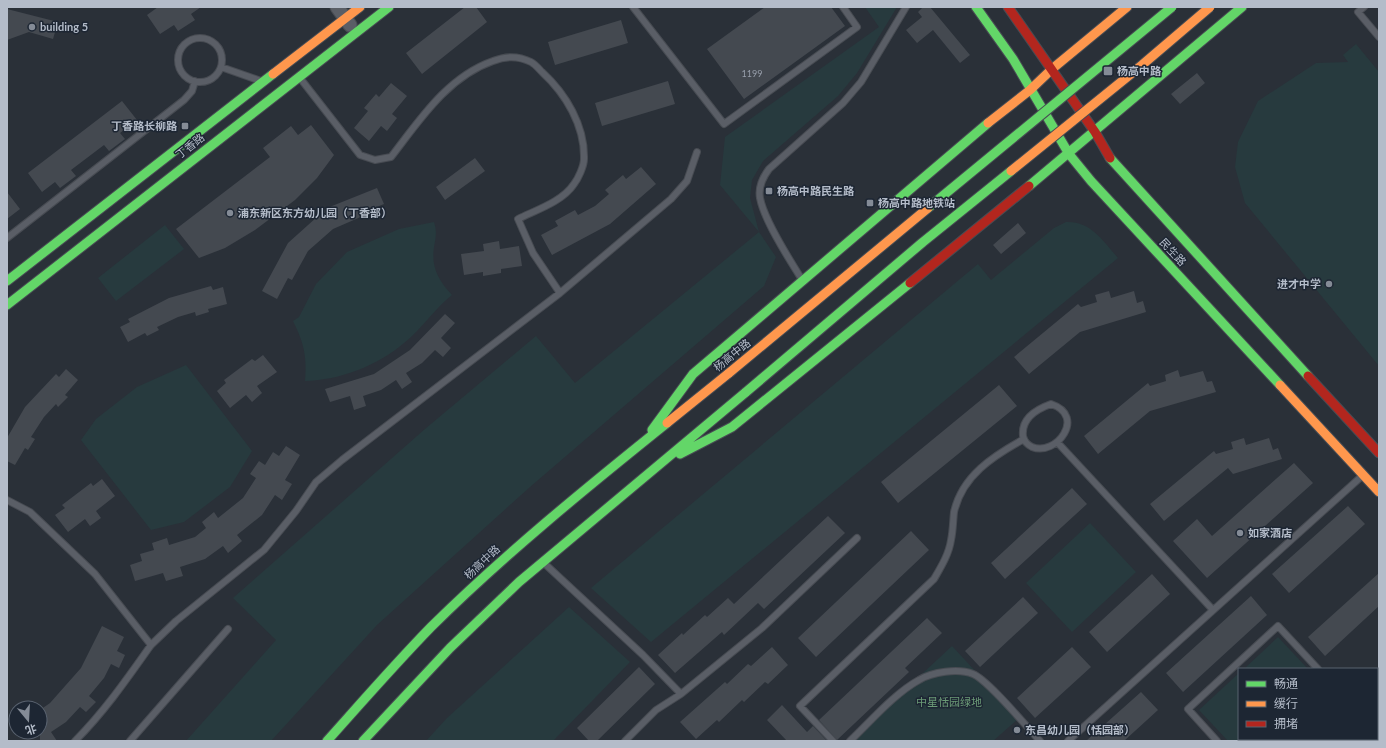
<svg xmlns="http://www.w3.org/2000/svg" width="1386" height="748" font-family="Lato,'Noto Sans SC',sans-serif">
<rect width="100%" height="100%" fill="#2a3038"/>
<path fill="#273a3e" d="M865,7h32l-40,66 -19,23 -75,65 -11,19 -2,18 9,34 17,25 -12,29 -234,201 -153,138 -106,116h-85l90,-101 -43,-42 192,-169 111,-93 39,47 184,-151 -39,-47 5,-48 154,-110z
M1356,44l23,28v294l-134,-163 -10,-36 3,-25 20,-41 58,-38 32,-1 -5,-7z
M434,222c3,9 2,15 0,25 -3,20 4,33 18,48 -18,14 -30,34 -48,48 -27,23 -64,37 -99,38 2,-25 -1,-38 -12,-60l6,-4 17,-33 31,-32 52,-23z
M1066,222c25,-1 36,18 52,36l-467,384 -60,-54 387,-324 13,16 63,-52z
M165,225l19,24 -68,52 -18,-23z
M186,365l66,86 -22,36 -46,35 -33,8 -70,-90 15,-21 41,-32z
M1090,523l46,49 -64,60 -46,-49z
M569,607l61,55 -77,79h-127l21,-23z
M1278,637l30,32h-64z
M952,646l67,72 -26,23h-143z
M1239,673v66h44l-2,2h-53l-29,-31z"/>
<path fill="#444950" d="M158,7h43l-10,7 4,6 -17,11 -4,-6 -14,9 -13,-19z
M465,7h11l11,15 -65,52 -16,-21z
M765,7h66l14,19 -101,73 -37,-50z
M923,7h7l40,48 -10,8 -27,-33 -16,13 -11,-13 16,-13 -4,-5z
M7,9l51,13 -5,17 -24,-7 -22,8z
M621,20l7,23 -73,22 -7,-23z
M1197,73l8,10 -25,21 -9,-10z
M668,81l7,23 -73,22 -7,-23z
M391,83l16,13 -15,18 5,4 -10,13 -6,-5 -12,15 -15,-13 14,-17 -4,-3 12,-14 3,3z
M122,101l15,19 -17,13 5,6 -16,12 -5,-6 -33,25 5,6 -16,12 -5,-6 -13,10 -14,-19z
M311,125l23,30 -17,23 -22,22 -40,30 -30,18 -26,10 -23,-29 94,-72 -7,-9 28,-22 7,9z
M475,158l10,13 -40,29 -9,-13z
M641,167l15,17 -46,40 -58,31 -11,-20 17,-9 -3,-5 20,-11 3,5 17,-9 14,-12 -4,-4 18,-15 3,4z
M377,188l7,16 -22,9 1,3 -30,13 -25,22 -16,29 -4,-2 -11,21 -15,-8 26,-48 39,-35z
M7,192l13,17 -13,10z
M1018,223l8,10 -25,21 -8,-9z
M499,241l1,8 19,-3 3,20 -21,3v4l-18,3v-4l-19,3 -3,-21 23,-3 -1,-7z
M211,286l2,4 10,-3 4,17 -19,5 1,3 -13,4 -1,-4 -17,5 -21,10 2,3 -12,6 -2,-3 -17,9 -8,-15 10,-5 -2,-3 41,-21z
M1109,291l2,7 23,-7 3,12 6,-2 3,11 -66,20 -51,42 -15,-17 64,-53 3,3 16,-5 -2,-7z
M445,314l10,9 -14,15 10,10 -8,9 -8,-7 -13,13 -16,10 6,9 -10,7 -6,-9 -15,10 -18,6 3,10 -12,4 -4,-14 -20,6 -5,-13 49,-15 36,-24z
M263,355l14,17 -20,14 5,7 -10,9 -6,-7 -16,13 -13,-17 9,-8 -2,-3 28,-21 3,2z
M66,369l12,11 -13,15 3,2 -10,10 -2,-3 -12,13 -13,20 4,2 -7,11 -3,-2 -10,17 -8,-4v-23l18,-31 31,-33 3,3z
M1178,370l2,7 23,-6 4,11 5,-1 4,11 -66,19 -52,43 -14,-18 64,-53 2,3 16,-5 -1,-6z
M999,385l18,21 -119,97 -17,-21z
M1244,438l2,7 23,-7 4,12 5,-2 4,11 -49,15 -5,-6 -64,53 -14,-17 64,-53 2,3 17,-5 -2,-7z
M286,446l14,9 -15,25 7,4 -10,16 -7,-5 -13,20 -25,20 5,6 -14,12 -5,-7 -18,13 -25,8 3,9 -17,5 -3,-8 -28,8 -5,-16 12,-4 -2,-7 14,-4 -2,-7 15,-5 2,7 26,-8 11,-9 -4,-6 12,-10 4,6 25,-20 13,-20 -6,-4 9,-13 6,4 8,-13 6,4z
M1294,463l19,20 -106,95 -34,-37 24,-22 15,17z
M102,479l13,17 -19,15 5,7 -11,8 -5,-7 -17,13 -13,-17 10,-7 -3,-3 29,-22 2,3z
M1072,488l15,16 -82,75 -14,-16z
M1348,506l17,18 -76,69 -17,-19z
M828,516l17,17 -81,76 -6,-6 -34,32 -2,-3 -47,41 -17,-18 24,-22 1,2 22,-20 2,2 21,-19 6,6z
M911,531l18,19 -113,107 -18,-19z
M1379,573v33l-54,50 -17,-19z
M1152,574l18,20 -63,58 -18,-20z
M1251,596l16,19 -84,77 -17,-19z
M1023,597l15,16 -58,54 -15,-16z
M927,618l15,15 -37,35 4,4 -72,68 -18,-20z
M102,626l22,11 -7,14 8,4 -6,13 -8,-4 -7,14 -15,18 7,6 -10,10 -6,-5 -14,15 -15,10 6,9h-17v-31l10,-7 31,-35z
M772,647l16,18 -20,19 -3,-2 -21,20 -2,-2 -23,22 -2,-2 -21,19 -16,-17 45,-40 2,2 21,-20 3,2z
M1072,647l19,20 -56,51 -18,-20z
M639,667l16,17 -58,57h-8l-12,-13z
M1141,692l17,18 -34,31h-38z
M782,705l25,27 6,-6 14,15h-40l-20,-21z"/>
<g fill="none" stroke-linecap="round" stroke-linejoin="round">
<defs>
<path id="lane" d="M633,7l91,117 133,-97 -14,-20
M1364,7l-6,5 21,25
M178 60a22 22 0 1 1 44 0a22 22 0 1 1-44 0Z
M221,67l40,14
M300,78l60,77 15,5 16,-3c28,-36 56,-80 102,-96 12,-5 26,-5 38,1 4,2 8,7 11,10 24,22 43,54 42,87 0,7 -6,20 -10,25 -12,18 -38,26 -56,35l15,34 27,40
M7,238l177,-138 8,-9 3,-10
M801,278c-12,-19 -37,-58 -41,-80 -2,-11 3,-21 9,-29l74,-66 18,-21 45,-75
M1051,404c36,12 5,53 -19,43 -4,-2 -8,-6 -9,-11 -2,-18 14,-27 28,-32z
M1057,442l156,168
M7,500l23,12 65,62 56,71 25,-24 88,-71 32,-39 20,-29 26,-22 218,-167 111,-94 16,-18 10,-29
M545,564l98,91 38,39 81,-66 95,-90
M75,741c29,-29 52,-62 76,-96
M130,741l98,-112
M625,741l31,-31 25,-16
M833,741l-33,-35 134,-127c7,-12 15,-25 17,-39 2,-9 2,-19 3,-28 8,-36 39,-56 70,-73
M850,741c20,-19 45,-48 69,-61 13,-8 39,-12 54,-6 15,6 53,52 67,67
M1068,741l294,-265
M1217,741l-29,-32 90,-83 40,43
M1291,741l3,-2"/>
<path id="street" d="M337,7l13,18"/>
<path id="fast" d="M976,7l37,52 56,95 22,27 189,204
M1110,158l198,218
M1029,186l213,-179
M7,281l266,-207
M7,305l382,-298
M652,430l41,-56 295,-251
M680,454l52,-27 178,-144
M327,741c34,-38 68,-77 104,-114 74,-73 155,-139 236,-204
M363,741l87,-93 69,-66 227,-190"/>
<path id="slow" d="M273,74l87,-67
M988,123l42,-33 22,-21 75,-62
M1280,385l99,107
M667,423l62,-50"/>
<path id="jam" d="M1008,7l87,125 15,26
M910,283l119,-97
M1308,376l71,77"/>
</defs>
<use href="#lane" stroke="#484c53" stroke-width="8"/>
<use href="#street" stroke="#484c53" stroke-width="15"/>
<use href="#fast" stroke="#484c53" stroke-width="11"/>
<use href="#slow" stroke="#484c53" stroke-width="11"/>
<use href="#jam" stroke="#484c53" stroke-width="11"/>
<use href="#lane" stroke="#5a5e66" stroke-width="6"/>
<use href="#street" stroke="#5a5e66" stroke-width="13"/>
<use href="#fast" stroke="#63d668" stroke-width="9"/>
<use href="#slow" stroke="#ff974d" stroke-width="9"/>
<use href="#jam" stroke="#b3261e" stroke-width="9"/>
<defs>
<path id="fast-bridge" d="M928,208l244,-201
M746,392l177,-150 88,-71"/>
<path id="slow-bridge" d="M1011,171l131,-106 68,-58
M729,373l199,-165"/>
</defs>
<use href="#fast-bridge" stroke="#474c53" stroke-width="11" stroke-linecap="butt"/>
<use href="#slow-bridge" stroke="#474c53" stroke-width="11" stroke-linecap="butt"/>
<use href="#fast-bridge" stroke="#63d668" stroke-width="9"/>
<use href="#slow-bridge" stroke="#ff974d" stroke-width="9"/>
</g>
<g fill="#848b96" stroke="#1d2633" stroke-width="1.5">
<circle cx="32" cy="27" r="4"/>
<rect x="1103" y="66" width="10" height="10" rx="2"/>
<rect x="181" y="122" width="8" height="8" rx="2"/>
<rect x="765" y="187" width="8" height="8" rx="2"/>
<rect x="866" y="199" width="8" height="8" rx="2"/>
<circle cx="230" cy="213" r="4"/>
<circle cx="1329" cy="284" r="4"/>
<circle cx="1240" cy="533" r="4"/>
<circle cx="1017" cy="730" r="4"/>
</g>
<g text-anchor="middle" stroke-width="3" stroke-linejoin="round" paint-order="stroke">
<g font-size="9" fill="#989fab">
<text x="752" y="77">1199</text>
</g>
<g font-size="11" font-weight="bold" fill="#b4bcc9" stroke="#1d2633" text-anchor="start">
<text x="40" y="31">building 5</text>
<text x="1117" y="75">杨高中路</text>
<text x="177" y="130" text-anchor="end">丁香路长柳路</text>
<text x="777" y="195">杨高中路民生路</text>
<text x="878" y="207">杨高中路地铁站</text>
<text x="238" y="217">浦东新区东方幼儿园（丁香部）</text>
<text x="1321" y="288" text-anchor="end">进才中学</text>
<text x="1248" y="537">如家酒店</text>
<text x="1025" y="734">东昌幼儿园（恬园部）</text>
</g>
<g font-size="11" fill="#b4bcc9" stroke="#1d2633">
<text transform="translate(190 146) rotate(-38)" y="4">丁香路</text>
<text transform="translate(1173 252) rotate(47)" y="4">民生路</text>
<text transform="translate(732 355) rotate(-39)" y="4">杨高中路</text>
<text transform="translate(482 562) rotate(-43)" y="4">杨高中路</text>
</g>
<g font-size="11" fill="#6b9a76" stroke="#1d2633">
<text x="949" y="706">中星恬园绿地</text>
</g>
</g>
<rect width="1386" height="748" fill="none" stroke="#b4bcc9" stroke-width="16"/>
<rect x="1238" y="668" width="140" height="72" fill="#1d2633" stroke="#59626f"/>
<rect x="1246" y="681" width="20" height="6" fill="#63d668" stroke="#59626f"/>
<text x="1274" y="688" font-size="12" fill="#b4bcc9">畅通</text>
<rect x="1246" y="701" width="20" height="6" fill="#ff974d" stroke="#59626f"/>
<text x="1274" y="708" font-size="12" fill="#b4bcc9">缓行</text>
<rect x="1246" y="721" width="20" height="6" fill="#b3261e" stroke="#59626f"/>
<text x="1274" y="728" font-size="12" fill="#b4bcc9">拥堵</text>
<g transform="translate(28 720) rotate(162)"><circle r="19" fill="#1d2633" stroke="#59626f"/>
<path d="M0-3L7 15L0 10L-7 15Z" fill="#848b96"/>
<text y="-6" font-size="11" font-weight="bold" text-anchor="middle" fill="#b4bcc9">北</text>
</g>
</svg>
